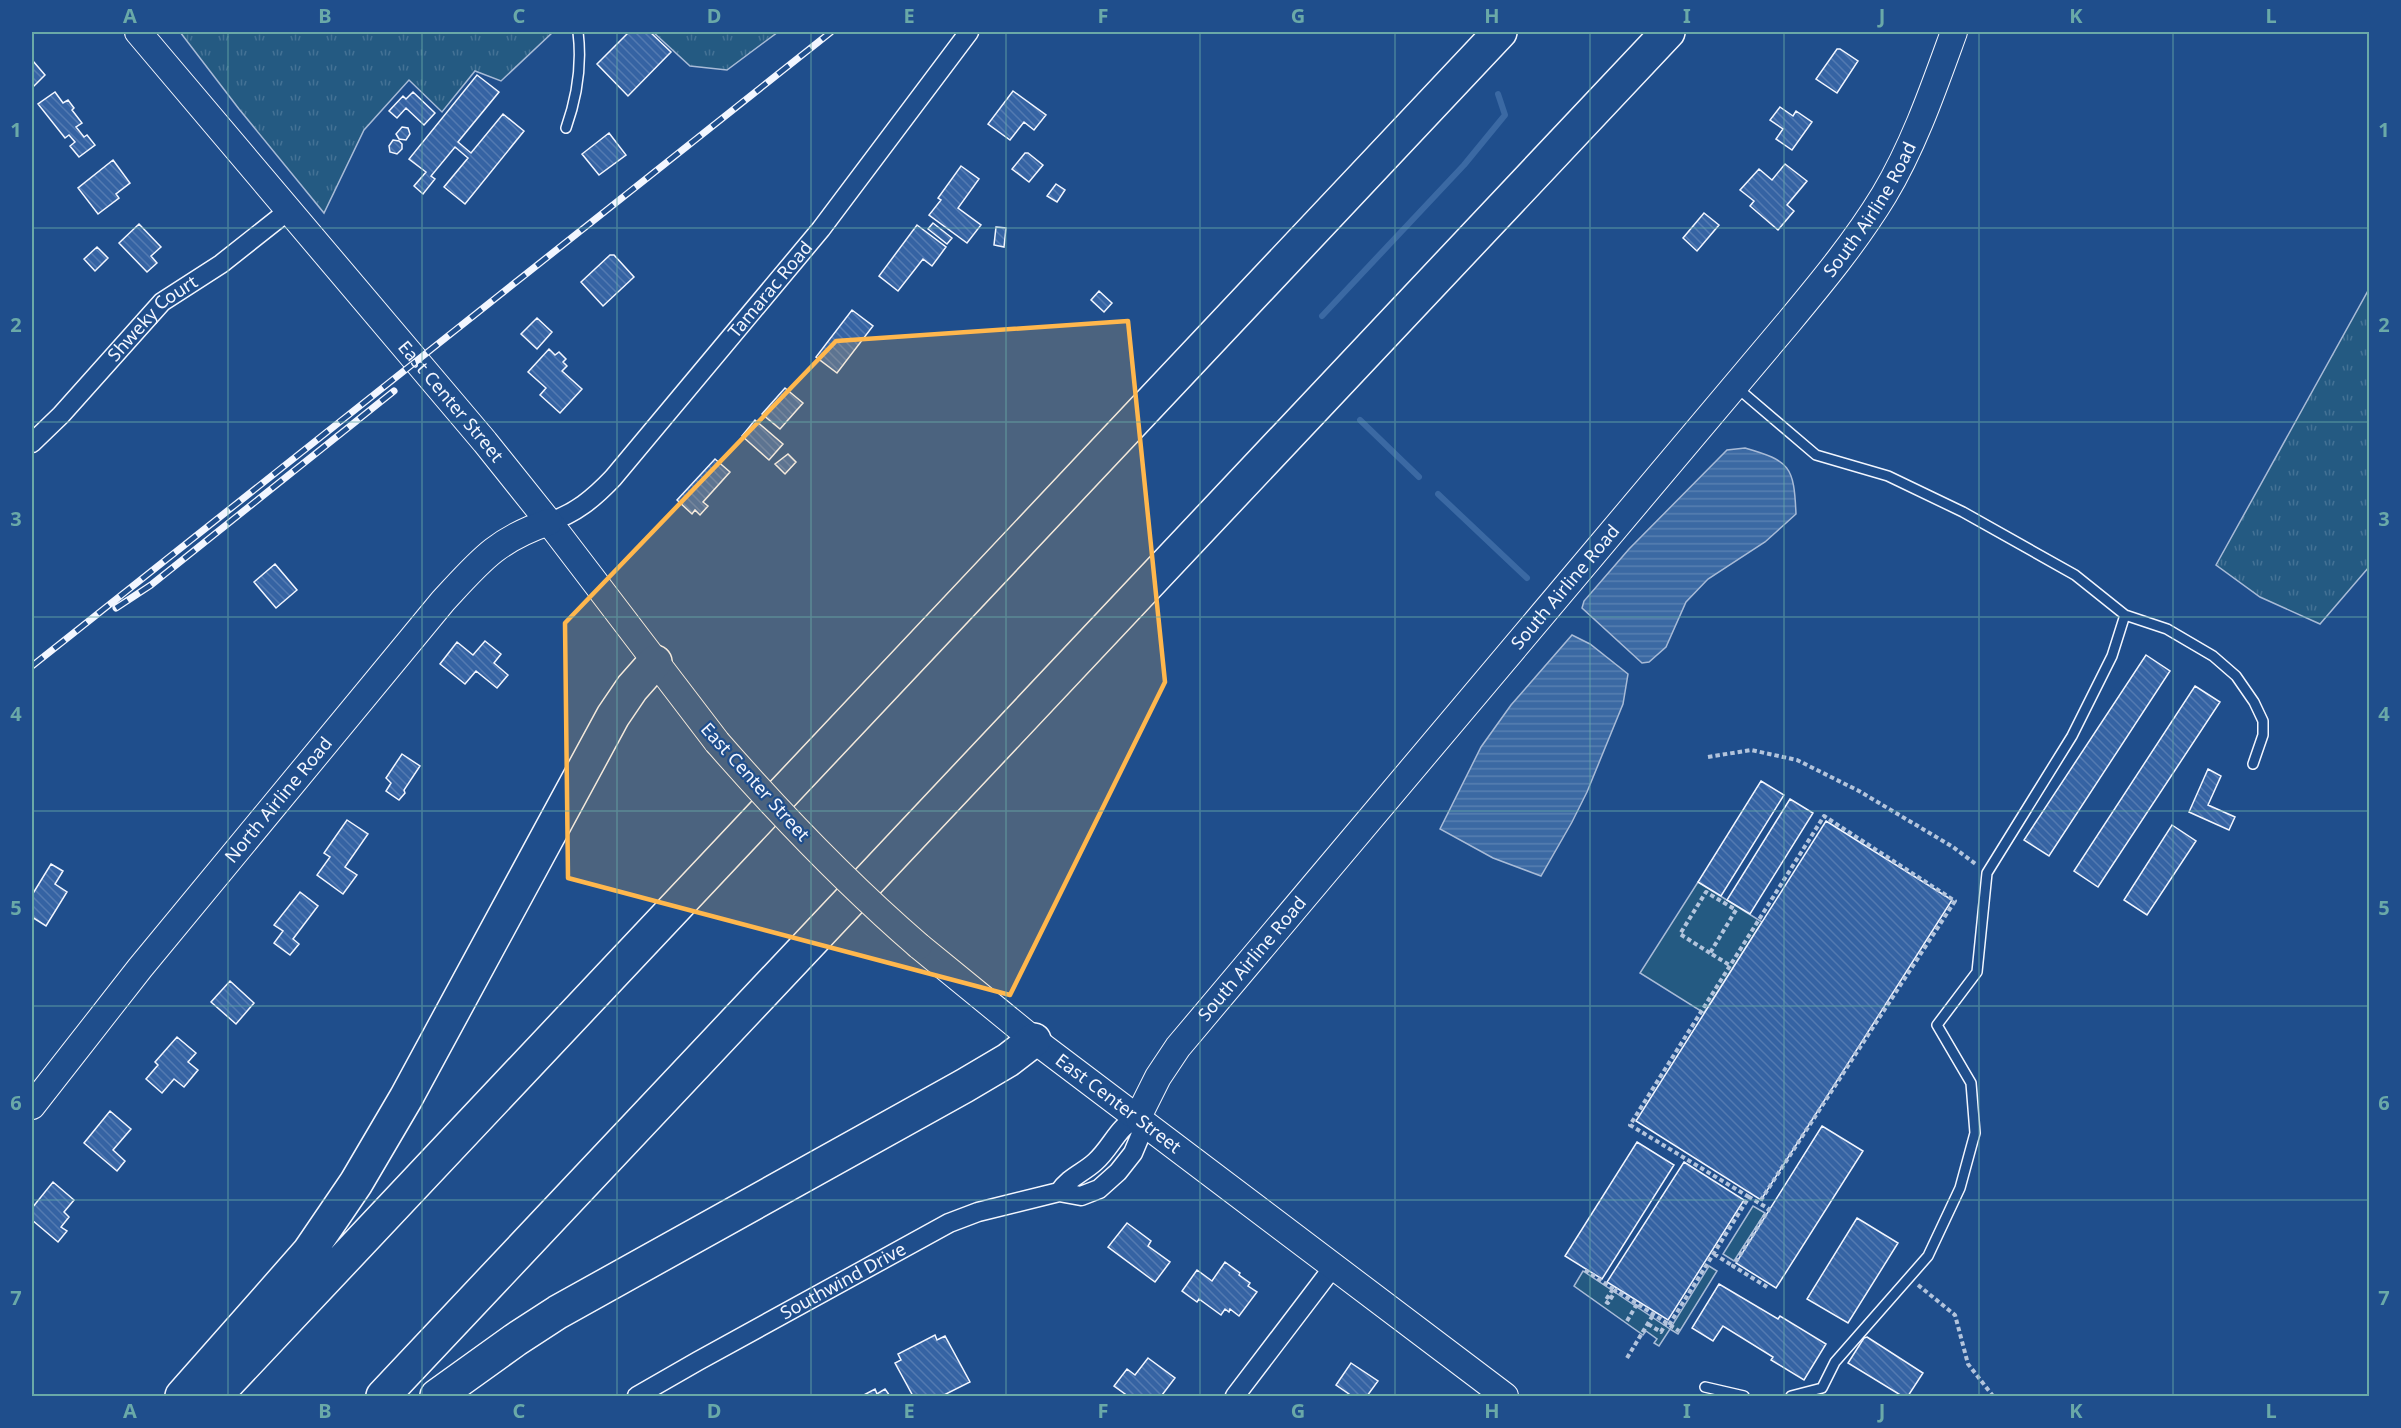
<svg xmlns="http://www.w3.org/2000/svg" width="2401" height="1428" font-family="'Noto Sans',sans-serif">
<defs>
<pattern id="grass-tufts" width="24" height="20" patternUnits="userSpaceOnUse" patternTransform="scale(1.5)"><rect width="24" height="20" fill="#245a82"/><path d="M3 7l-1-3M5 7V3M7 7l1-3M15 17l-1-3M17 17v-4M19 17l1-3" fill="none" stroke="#447295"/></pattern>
<pattern id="water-rules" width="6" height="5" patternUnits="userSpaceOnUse" patternTransform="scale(1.5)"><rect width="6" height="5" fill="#3b69a3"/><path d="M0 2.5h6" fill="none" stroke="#587fb1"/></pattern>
<pattern id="building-back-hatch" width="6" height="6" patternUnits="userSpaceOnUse" patternTransform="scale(1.5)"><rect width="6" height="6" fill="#3563a3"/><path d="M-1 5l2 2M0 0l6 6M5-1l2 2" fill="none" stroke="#537ab1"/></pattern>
</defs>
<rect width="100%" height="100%" fill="#1f4e8c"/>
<path fill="url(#grass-tufts)" stroke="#a8bbd7" stroke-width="1.5" d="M180,32h373l-52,49 -26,-10 -33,41 -33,-32 -45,50 -40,83 -85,-104z
M653,32h125l-51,38 -37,-4z
M2369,289v278l-49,57 -60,-27 -44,-32z"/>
<path fill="#245a82" stroke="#a8bbd7" stroke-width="1.5" d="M1698,882l64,40 -58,91 -64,-40z
M1753,1206l12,7 -31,48 -11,-7z
M1709,1266l8,5 -39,63 -8,-5 -11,17 -5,-3 3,-4 -11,-8 -3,4 -69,-49 9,-15 87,58z"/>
<path fill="url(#water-rules)" stroke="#a8bbd7" stroke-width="1.5" d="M1745,448c45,13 49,18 51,66l-31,28 -57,37 -22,23 -20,45 -17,15 -7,1 -60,-55 2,-7 45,-52 98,-99z
M1572,635l18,9 38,30 -5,30 -36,88 -15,30 -31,54 -48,-18 -53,-29 41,-82 30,-42z"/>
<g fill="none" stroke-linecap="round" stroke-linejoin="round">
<path stroke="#3b69a3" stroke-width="6" d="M1322,316l142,-151 41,-50 -7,-21
M1360,420l59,57
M1438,494l89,84"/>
</g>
<path fill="url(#building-back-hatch)" stroke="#f2f6ff" stroke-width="1.5" d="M629,32h21l21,20 -43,44 -31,-32z
M1837,49h3l18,12 -21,32 -21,-14z
M33,61l12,14 -13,13v-25z
M477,75l22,17 -41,50 13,11 32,-39 21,17 -59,73 -21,-17 24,-29 -13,-11 -24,29 4,3 -12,15 -9,-8 12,-14 -17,-13z
M1013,91l33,24 -12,15 -10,-8 -14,18 -22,-16z
M55,92l8,11 5,-3 6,8 -2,2 10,13 -6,4 8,10 3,-2 8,10 -16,12 -9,-11 5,-4 -6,-7 -4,3 -27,-34z
M413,92l22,21 -11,12 -18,-17 -9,10 -8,-7 14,-15 3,3z
M1780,107l13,9 3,-5 16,11 -20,28 -16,-11 7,-10 -13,-9z
M402,127l6,1 2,6 -4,6 -7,-1 -3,-5z
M609,133l17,22 -27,20 -17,-21z
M393,140l6,1 3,3v5l-5,5 -7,-2 -1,-6z
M1025,153h3l15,12 -14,17 -17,-13z
M113,160l17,23 -14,11 3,4 -21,16 -20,-26z
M1785,164l22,17 -20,24 7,6 -16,19 -28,-24 4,-5 -14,-11 19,-21 13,11z
M961,166l18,13 -21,29 23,17 -14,18 -38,-28 12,-15 -3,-2z
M1056,184l9,6 -8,12 -10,-6z
M1704,213l15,12 -22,26 -14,-13z
M933,223l19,15 -5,6 -19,-15z
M139,224l22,23 -10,9 6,7 -10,9 -28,-29z
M917,225l29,22 -14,19 -9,-7 -25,32 -19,-15z
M996,227l10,1 -2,19 -10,-2z
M97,247l11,11 -13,13 -11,-12z
M610,255h4l20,22 -31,29 -22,-24z
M1099,291l13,12 -8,9 -13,-12z
M852,310l21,16 -36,47 -21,-16z
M537,318l15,14 -15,17 -16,-15z
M549,349l6,6 4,-3 7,7 -3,3 4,4 -5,5 20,18 -22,24 -20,-18 6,-7 -18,-16z
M785,388l18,15 -23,26 -18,-15z
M755,420l28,24 -14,16 -27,-24z
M788,454l8,8 -11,12 -10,-10z
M715,459l15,13 -27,30 5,4 -8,9 -5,-5 -3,4 -15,-14z
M275,564l22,26 -21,18 -22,-26z
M485,641l16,13 -7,9 14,12 -11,13 -21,-17 -11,13 -25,-20 17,-22 16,13z
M2146,655l24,16 -121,185 -25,-16z
M2195,686l25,16 -122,185 -24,-16z
M402,754l18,12 -16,24 1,3 -6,7 -13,-9 5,-8 -5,-5z
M2208,769l13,7 -13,29 27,12 -6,13 -40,-18z
M1761,781l23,14 -63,101 -23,-14z
M1790,799l23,14 -63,101 -23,-14z
M347,820l21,14 -23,33 12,8 -14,19 -26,-19 13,-18 -6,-4z
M1826,821l126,79 -191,300 -125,-79z
M2172,825l24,16 -49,74 -23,-15z
M51,864l12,7 -8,13 12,8 -21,34 -14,-9v-22z
M300,892l18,14 -25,33 6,5 -9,11 -16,-12 9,-12 -9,-6z
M230,981l24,22 -18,21 -25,-22z
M177,1037l19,16 -8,9 10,8 -14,17 -10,-8 -12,14 -16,-14 12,-14 -3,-3z
M110,1111l21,18 -18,21 12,11 -8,10 -33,-28z
M1822,1126l41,25 -87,137 -40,-25z
M1637,1142l37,23 -72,114 -37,-23z
M1684,1162l60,38 -76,120 -61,-38z
M53,1182l21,18 -10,12 5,5 -8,10 6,4 -9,11 -26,-22v-12z
M1857,1218l41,25 -50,80 -41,-24z
M1127,1223l24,18 -3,5 22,16 -15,20 -47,-35z
M1225,1262l15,11 -1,2 11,8 -2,3 9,6 -18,24 -9,-7 -1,3 -4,-3 -4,6 -22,-16 -2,3 -15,-11 15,-21 15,11z
M1719,1284l59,35 2,-3 46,28 -22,36 -33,-20 2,-3 -50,-31 -10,15 -21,-13z
M935,1335l2,5 8,-4 25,46 -28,14h-29l-18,-33 6,-3 -3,-6z
M1867,1337l56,36 -15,23h-6l-54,-33 16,-25z
M1148,1358l27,20 -13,17 2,1h-36l-14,-10 13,-17 8,6z
M1351,1363l27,18 -11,15h-15l-16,-11z
M875,1389l2,5 8,-5 5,7h-28z"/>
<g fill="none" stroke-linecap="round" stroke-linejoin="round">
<defs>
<path id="lane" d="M566,128c11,-31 16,-64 12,-96
M1735,386l81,69 72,21 75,36 112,63 50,40 42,14 46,27 23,20 18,26 9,19v14l-10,29
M1705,1387l39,9
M1791,1396l31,-8 13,-26 93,-106 32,-68 15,-55 -4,-50 -34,-58 40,-53 10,-99 85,-137 40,-80 13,-41"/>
<g id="street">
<path id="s1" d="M32,443l29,-28 101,-113 59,-38 67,-53"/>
<path id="s2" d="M549,522c26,-8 45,-24 64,-44l208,-249 148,-197"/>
<path id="s3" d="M637,1396l61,-35 251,-138 29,-11 81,-20 22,4 18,-7 19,-17 15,-19 8,-19 -3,-17c-21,10 -26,30 -43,45 -12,11 -26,15 -36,30"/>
<path d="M1235,1396l99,-130"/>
</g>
<g id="secondary">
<path id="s4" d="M138,32l347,410 64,80 168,220"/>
<path id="s5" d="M919,946l115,94 471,356"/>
<path id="s6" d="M32,1106l108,-138 303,-367c37,-40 53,-61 106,-79"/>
<path id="s7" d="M1138,1117l20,-40 20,-30 610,-724c34,-41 68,-82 96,-128 30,-50 50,-108 70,-163"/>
</g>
<path id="highway" d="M182,1396l127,-144 47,-69 50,-85 207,-382 19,-28 23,-26
M215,1396l1285,-1364
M383,1396l1285,-1364
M437,1396l78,-56 43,-28 406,-226 44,-26 26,-20"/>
</defs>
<use href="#lane" stroke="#f2f6ff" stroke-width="12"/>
<use href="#street" stroke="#f2f6ff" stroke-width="21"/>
<use href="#secondary" stroke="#f2f6ff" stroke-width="28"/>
<use href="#highway" stroke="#f2f6ff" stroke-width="36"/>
<path stroke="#b3c4dc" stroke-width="4" stroke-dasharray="4.5 3" stroke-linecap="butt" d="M1708,757l43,-7 46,10 62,31 94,56 24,18
M1710,953l-30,-19 26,-42 30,18 -26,43 21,13
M1749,1197l-119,-72 194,-309 131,85 -196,302
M1714,1254l19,12
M1585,1270l30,20
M1918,1285l37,30 13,49 25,32
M1613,1289l-8,12 3,2 8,-13 63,41
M1627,1321l10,-17
M1648,1324l13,8 5,-9
M1669,1325l80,-128 20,12 -36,57 34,21
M1627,1358l26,-43"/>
<use href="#lane" stroke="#1f4e8c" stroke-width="9"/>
<use href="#street" stroke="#1f4e8c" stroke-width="18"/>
<use href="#secondary" stroke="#1f4e8c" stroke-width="26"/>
<use href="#highway" stroke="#1f4e8c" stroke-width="33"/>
<defs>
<path id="rail" d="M116,608l35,-23 243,-194
M32,666l799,-634"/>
</defs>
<use href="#rail" stroke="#f2f6ff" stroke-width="7"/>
<use href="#rail" stroke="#1f4e8c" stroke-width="4.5" stroke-dasharray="14" stroke-linecap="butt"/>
<defs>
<path id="secondary-bridge" d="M717,742c63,72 129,141 202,204"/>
</defs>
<use href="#secondary-bridge" stroke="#f2f6ff" stroke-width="28" stroke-linecap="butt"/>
<use href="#secondary-bridge" stroke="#1f4e8c" stroke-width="26"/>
</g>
<path fill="#ffb74d" fill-opacity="0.2" stroke="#ffb74d" stroke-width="4.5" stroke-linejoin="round" d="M1128,321l37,361 -155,313 -442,-117 -3,-255 271,-282z"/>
<path fill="none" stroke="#6aa9a8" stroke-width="1.5" stroke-opacity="0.55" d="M228,32v1364M422,32v1364M617,32v1364M811,32v1364M1006,32v1364M1200,32v1364M1395,32v1364M1590,32v1364M1784,32v1364M1979,32v1364M2173,32v1364M32,228h2338M32,422h2338M32,617h2338M32,811h2338M32,1006h2338M32,1200h2338"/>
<g text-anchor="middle" stroke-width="4.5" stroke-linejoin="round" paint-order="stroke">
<g font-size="18" fill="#f2f6ff" stroke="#1f4e8c">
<text dy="6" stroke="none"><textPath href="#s7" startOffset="1168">South Airline Road</textPath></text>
<text dy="6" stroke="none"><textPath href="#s2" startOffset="324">Tamarac Road</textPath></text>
<text dy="6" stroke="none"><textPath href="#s1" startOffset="174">Shweky Court</textPath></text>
<text dy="6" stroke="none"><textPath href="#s4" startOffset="484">East Center Street</textPath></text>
<text dy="6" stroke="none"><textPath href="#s7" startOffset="682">South Airline Road</textPath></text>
<text transform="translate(755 782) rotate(48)" y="6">East Center Street</text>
<text dy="6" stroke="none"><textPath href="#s6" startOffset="393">North Airline Road</textPath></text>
<text dy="6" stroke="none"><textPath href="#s7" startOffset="196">South Airline Road</textPath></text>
<text dy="6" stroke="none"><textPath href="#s5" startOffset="254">East Center Street</textPath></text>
<text dy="6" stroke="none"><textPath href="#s3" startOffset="236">Southwind Drive</textPath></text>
</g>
</g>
<rect width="2401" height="1428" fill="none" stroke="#1f4e8c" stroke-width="66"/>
<rect x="33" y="33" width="2335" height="1362" fill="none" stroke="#6aa9a8" stroke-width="2"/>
<g font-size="20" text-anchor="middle" font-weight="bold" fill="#6aa9a8">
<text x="130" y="23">A</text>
<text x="325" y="23">B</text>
<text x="519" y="23">C</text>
<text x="714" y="23">D</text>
<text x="909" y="23">E</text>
<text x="1103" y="23">F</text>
<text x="1298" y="23">G</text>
<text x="1492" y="23">H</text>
<text x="1687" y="23">I</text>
<text x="1882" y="23">J</text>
<text x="2076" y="23">K</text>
<text x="2271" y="23">L</text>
<text x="16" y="137">1</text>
<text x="2384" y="137">1</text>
<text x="16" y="332">2</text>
<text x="2384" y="332">2</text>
<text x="16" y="526">3</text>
<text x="2384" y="526">3</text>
<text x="16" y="721">4</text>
<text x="2384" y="721">4</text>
<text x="16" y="915">5</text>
<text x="2384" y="915">5</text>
<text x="16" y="1110">6</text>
<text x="2384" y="1110">6</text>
<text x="16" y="1305">7</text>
<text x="2384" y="1305">7</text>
<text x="130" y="1418">A</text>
<text x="325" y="1418">B</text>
<text x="519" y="1418">C</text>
<text x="714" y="1418">D</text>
<text x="909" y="1418">E</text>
<text x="1103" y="1418">F</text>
<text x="1298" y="1418">G</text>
<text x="1492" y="1418">H</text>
<text x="1687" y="1418">I</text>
<text x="1882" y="1418">J</text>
<text x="2076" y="1418">K</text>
<text x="2271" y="1418">L</text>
</g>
</svg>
